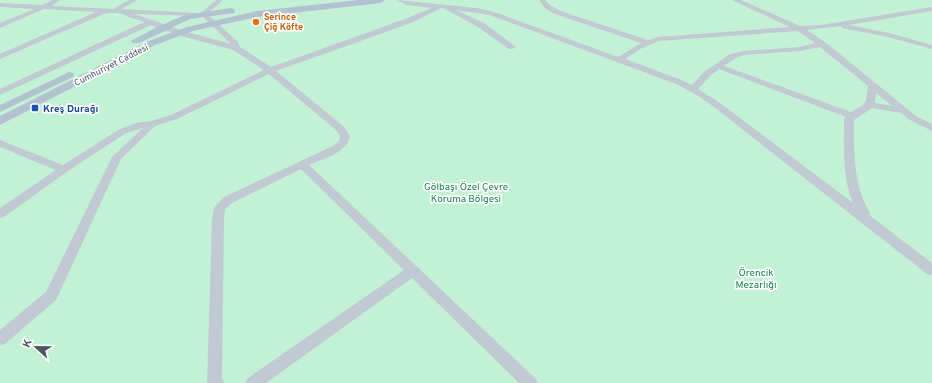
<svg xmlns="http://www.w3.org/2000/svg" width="932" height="383" font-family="Overpass,sans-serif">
<rect width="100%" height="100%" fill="#f5f3f3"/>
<path fill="#c3f1d5" d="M0,0h932v383h-932z"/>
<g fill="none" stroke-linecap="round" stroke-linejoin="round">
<path fill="#c1cad2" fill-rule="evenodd" d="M52,0h8l-8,6 61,3 16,-9h8l-15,9 73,4 2,1v2l-63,-2 50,17 47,13 -31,-30 16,-14h7l-16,14 31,28 2,5 31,20 134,-48 27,-11 -25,-3 -10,-5 80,8 17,4 124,45 23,-14 -86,-29 -9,-5 -7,-9h6l6,6 12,6 85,28 10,-3 132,-10 -58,-27h9l59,26 21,-1 111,-18v4l-83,14 40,8 43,12v4l-44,-12 -46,-9 -1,-2 -34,4 18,12 91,74 16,8v7l-22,-11 -9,-7 -29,-5 -18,12c0,32 -1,64 16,93l-1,2 63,48v12l-5,-1 -213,-167 -14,-10 -24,-13 -186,-69 -34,-5 28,13 32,24 -4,2h-3l-31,-22 -33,-18 -4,-1 -30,15 -135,48 67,55 7,10c-3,17 -27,23 -41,29l226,213 3,5h-19l-107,-105 -146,105h-21l3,-5 156,-108 -103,-101 -69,34 -7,6 -1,11 -2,158 2,5h-17l5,-163 2,-12 10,-11 109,-51 6,-5 1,-5 -4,-6 -67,-56 -92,45 -22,7 -34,33 -65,141 -51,44 -5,1v-15l46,-38 66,-135 31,-29 -17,5 -58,38 -64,46 -4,1v-10l56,-38 -56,-23v-7l63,25 57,-36 16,-6 15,-2 20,-6 93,-45 -31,-20 -55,-15 -27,-10 -151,70v-6l144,-67 -25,-9h-13l-106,46v-5l96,-42 -52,-3 -44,19v-5l34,-14 -34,-2v-4l42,2zM798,31l17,12 -16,4 -55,4 -14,3 -26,18 -12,13 -10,-5 -57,-21 15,-10 19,-8zM820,47l48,39c-3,20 0,16 -17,26l-127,-46 12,-8 8,-3 55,-4zM719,69l127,48 -2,2c0,28 -2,58 9,84l-133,-100 -22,-14 12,-13zM876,93l16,13 -17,-3z"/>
<path fill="#b3c2d1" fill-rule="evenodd" d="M358,0h27l-4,3 -124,14 -64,14 -38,14 -155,80v-9l149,-75 38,-14 70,-16z
M231,8l3,1 1,2 -1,2 -44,6 -51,24h-6l-2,-2 26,-14 28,-12z
M69,72l4,1 1,2 -1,2 -73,35v-7z"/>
</g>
<circle fill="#e8710a" stroke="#fff" stroke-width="1.5" cx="256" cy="22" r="4"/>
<rect fill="#1a4fb4" stroke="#fff" stroke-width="1.5" x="31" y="104" width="8" height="8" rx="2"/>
<g text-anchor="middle" stroke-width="3.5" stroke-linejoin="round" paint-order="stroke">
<g font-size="9" font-weight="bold" fill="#c56008" stroke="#fff" text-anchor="start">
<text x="264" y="20">Serince<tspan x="264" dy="10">Çiğ Köfte</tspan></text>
</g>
<g font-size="9" fill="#4a5661" stroke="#fff">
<text transform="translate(111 65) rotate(-27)" y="3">Cumhuriyet Caddesi</text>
</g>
<g font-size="10" font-weight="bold" fill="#164399" stroke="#fff" text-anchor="start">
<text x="43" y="112">Kreş Durağı</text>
</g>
<g font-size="10" fill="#17864f" stroke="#fff">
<text x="466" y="190">Gölbaşı Özel Çevre<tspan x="466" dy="12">Koruma Bölgesi</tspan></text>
<text x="756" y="276">Örencik<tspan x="756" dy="12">Mezarlığı</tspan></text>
</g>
</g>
<g transform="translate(36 347) rotate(292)" stroke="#ffffff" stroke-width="3" paint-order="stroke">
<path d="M0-3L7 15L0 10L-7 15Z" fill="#4a5661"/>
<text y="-6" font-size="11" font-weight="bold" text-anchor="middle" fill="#4a5661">K</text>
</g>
</svg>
